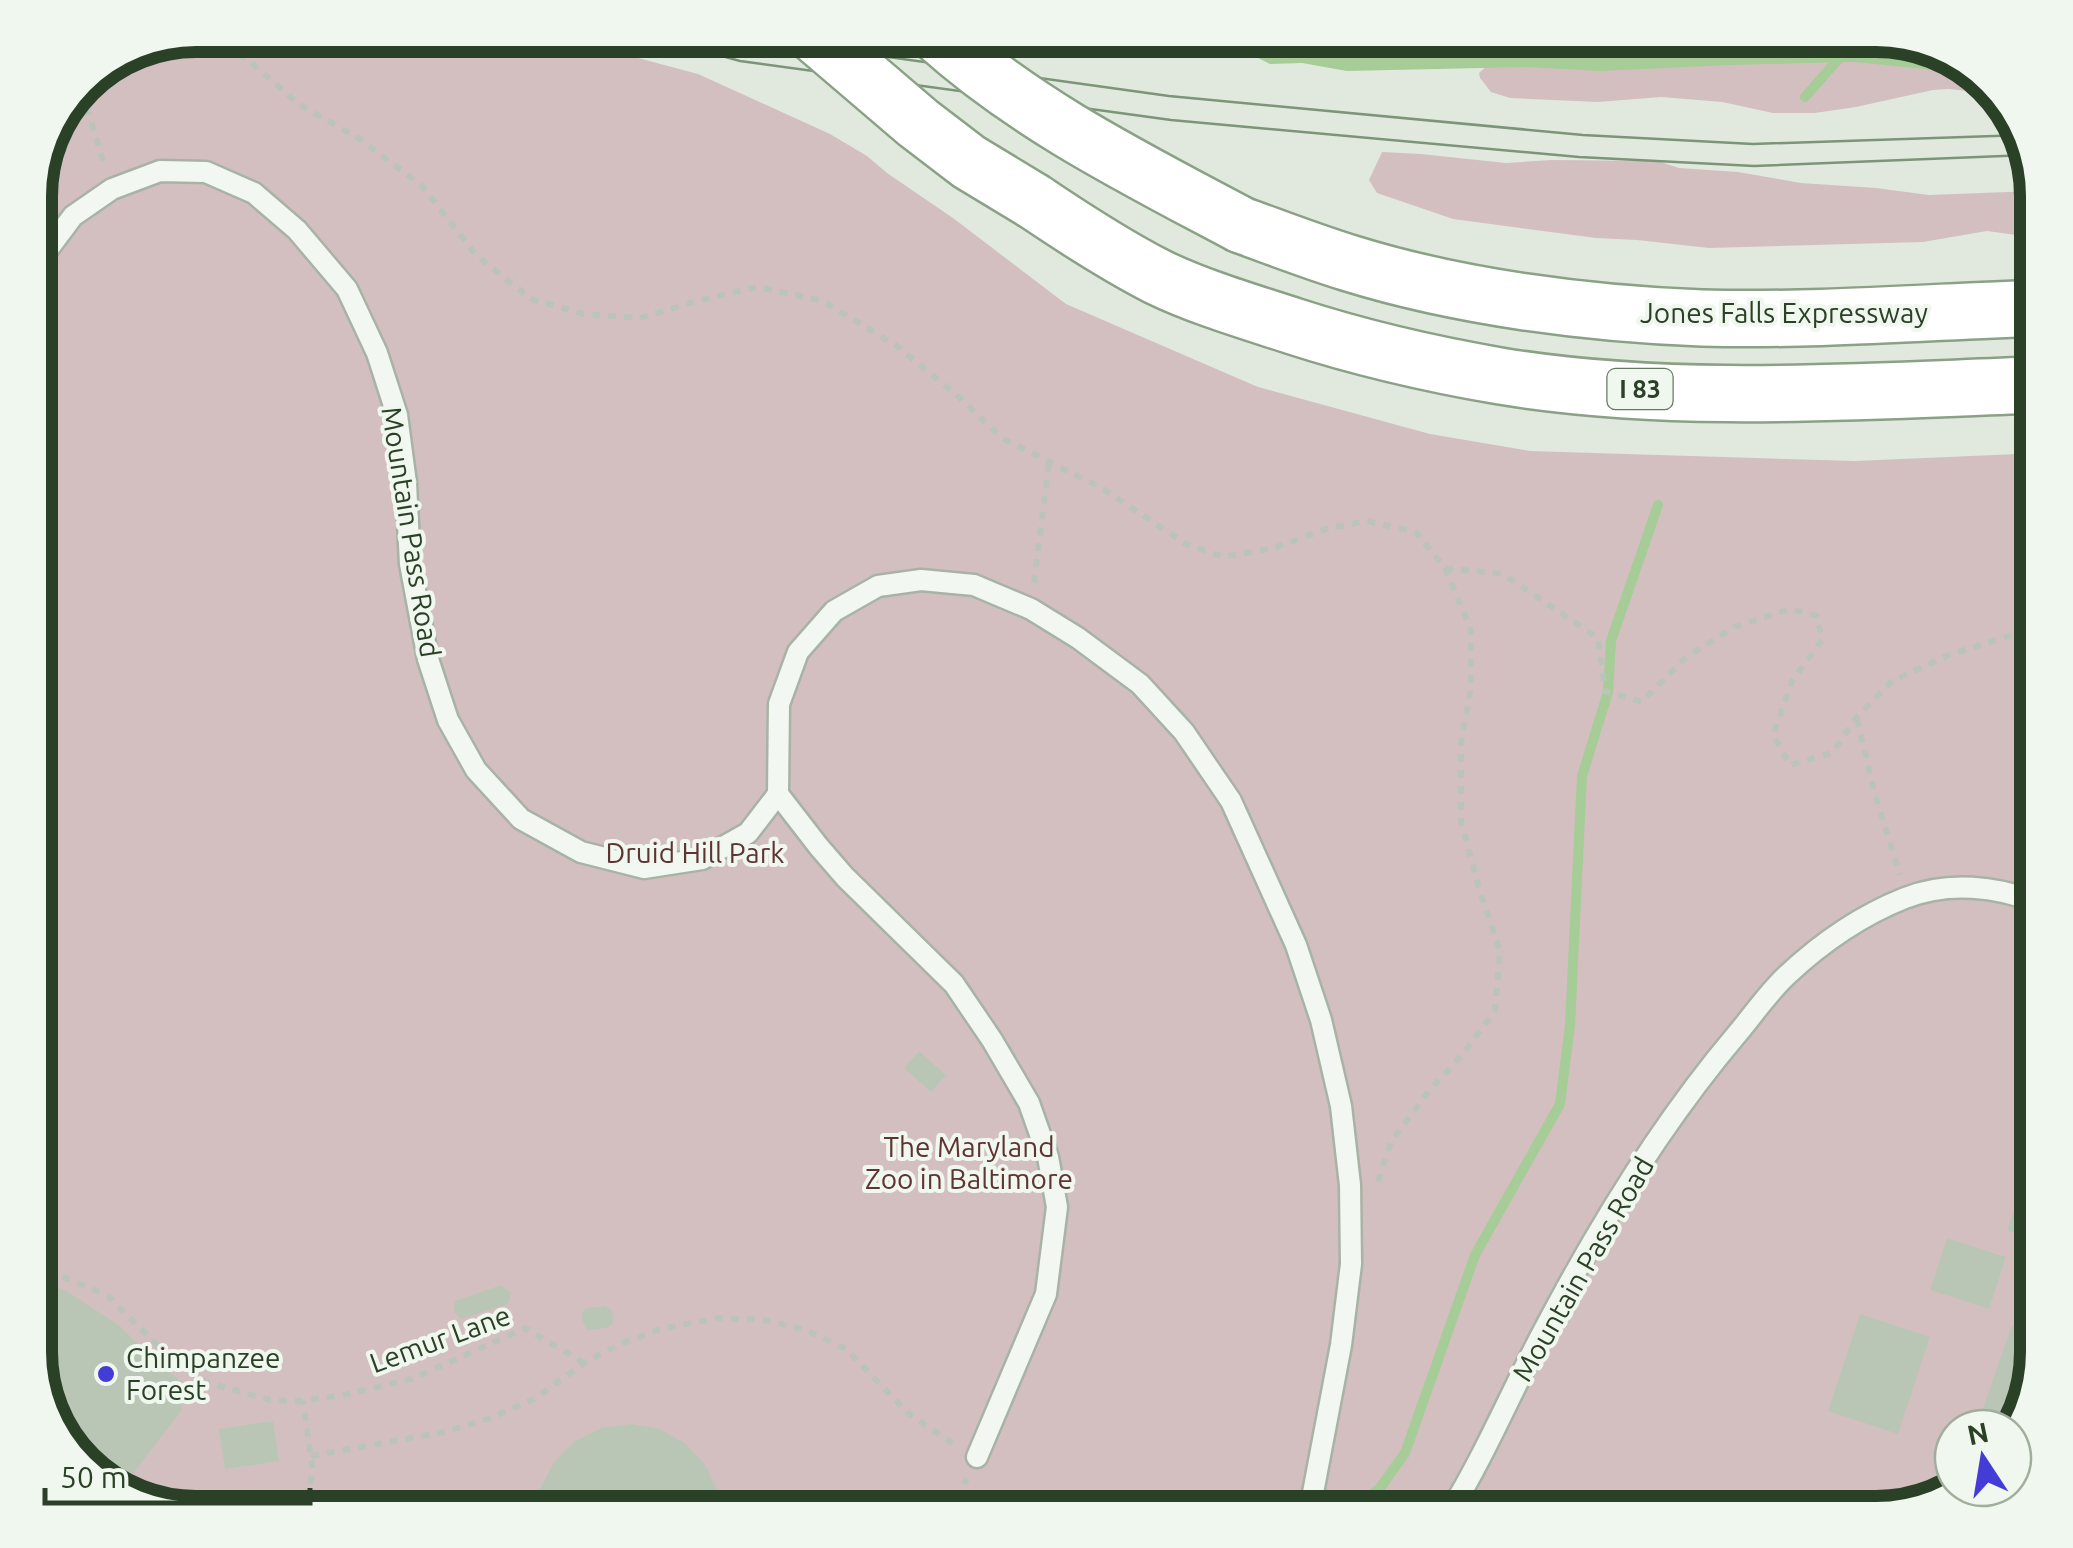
<svg xmlns="http://www.w3.org/2000/svg" width="2073" height="1548" font-family="Ubuntu,sans-serif">
<rect width="100%" height="100%" fill="#e1e9df"/>
<path fill="#d4bfc0" d="M197,35h355l146,39 132,60 37,22 20,17 66,45 113,86 192,83 172,47 100,17 325,10 183,-8v899l-26,76h-59v60h5l-11,9 -71,16h-1680l-98,-34 -46,-56 -17,-62v-1175l55,-110z
M1877,35l98,34 20,25 -46,-5 -16,1 -77,17 -41,6h-42l-51,-11 -61,-5 -63,5 -88,-4 -19,-6 -11,-14 -1,-5 15,-14z
M1382,152l39,2 85,9 45,-3 107,1 21,7 59,4 63,11 75,5 53,7 108,-4 1,47 -51,-7 -64,11 -214,6 -72,-8 -41,-2 -143,-19 -76,-26 -8,-13z"/>
<path fill="#a6cc97" d="M1213,35h664l99,34 -32,2 -90,-9 -124,3 -130,6 -72,-4 -181,4 -45,-8 -32,1z"/>
<g fill="none" stroke-linecap="round" stroke-linejoin="round">
<path stroke="#a6cc97" stroke-width="10" d="M1805,97l36,-41
M1353,1511l27,-23 25,-35 70,-198 85,-151 10,-79 12,-249 26,-84 3,-51 47,-136"/>
</g>
<path fill="#b9c6b6" d="M919,1051l27,24 -15,17 -27,-24z
M2033,1160l5,2v79l-31,-11z
M1947,1238l59,19 -17,52 -59,-19z
M35,1277l33,15 52,34 40,40 24,17 -3,28 -59,77 -16,-9 -2,2 -6,-2 -46,-56 -17,-62z
M501,1285l10,8 -3,11 -46,15 -8,-7 1,-11z
M604,1306l7,3 3,5 -2,10 -5,4 -19,2 -2,-2 -5,-10 2,-7 3,-3z
M1860,1314l70,23 -32,97 -70,-23z
M2012,1325l26,9v18l-26,76h-36z
M273,1421l6,40 -54,8 -6,-40z
M631,1424l29,5 26,15 20,22 12,27 2,20h-183l3,-24 14,-27 21,-21 26,-13z
M440,1495l17,7 -4,11h-21z"/>
<g fill="none" stroke-linecap="round" stroke-linejoin="round">
<defs>
<path id="lane" d="M35,277l11,-25 27,-36 39,-27 48,-18 46,1 48,21 43,37 50,59 30,64 20,62 9,68 4,81 18,95 20,61 28,50 45,49 60,33 63,16 58,-9 46,-26 30,-39 1,-90 19,-52 36,-41 44,-25 43,-6 53,5 57,24 47,29 62,46 44,48 47,69 65,144 25,75 20,86 9,79 1,79 -10,81 -29,153 1,15
M778,794l41,53 26,30 109,107 38,56 37,63 19,54 9,50 -11,87 -69,163
M1449,1513c36,-58 62,-121 94,-181 55,-105 117,-207 194,-298 16,-19 31,-41 49,-58 34,-32 76,-61 119,-78 43,-17 92,-12 133,5"/>
<path id="highway" d="M1035,202c40,27 80,53 123,75 41,20 92,35 135,49 68,22 137,38 207,50 177,29 360,15 538,9
M1241,225c36,13 72,27 108,38 109,34 240,51 353,55 112,3 225,-6 336,-10"/>
</defs>
<use href="#lane" stroke="#a7b3a4" stroke-width="25"/>
<use href="#highway" stroke="#8aa185" stroke-width="60"/>
<path stroke="#bbc4b9" stroke-width="6" stroke-dasharray="8 8" stroke-linecap="butt" d="M213,35l36,26 51,44 58,33 63,47 55,70 55,44 53,15 56,4 57,-17 61,-14 65,14 74,45 63,52 42,40 98,49 86,57 37,13 51,-9 55,-20 38,-7 49,11 29,36 26,62v57l-10,56v78l19,71 20,59 -5,60 -33,44 -34,37 -37,50 -13,40
M82,92l22,72
M1445,568l58,6 95,64 7,53 37,11 43,-44 49,-31 56,-18 27,7 5,24 -30,41 -19,54 17,30 42,-12 25,-36 35,-36 57,-26 63,-20 26,9
M1034,583l15,-122
M1857,719l18,76 25,80
M35,1261l12,9 61,26 69,69 29,17 64,18 33,1 39,-6 70,-16 113,-51 59,35
M183,1396l23,-14
M311,1456l133,-24 44,-13 48,-21 48,-35 36,-19 41,-15 57,-11 47,2 41,10 40,19 63,65 46,31
M274,1513l34,-22 5,-19 -10,-71
M951,1513l16,-35"/>
<use href="#lane" stroke="#f3f7f2" stroke-width="20"/>
<use href="#highway" stroke="#fff" stroke-width="55"/>
<path stroke="#7c9477" stroke-width="2.5" d="M646,35l94,26 431,59 408,37 175,9 274,-11
M729,35l440,61 414,39 170,9 271,-9"/>
<defs>
<path id="highway-bridge" d="M815,35l103,88 51,39 66,40
M938,35c89,80 198,134 303,190"/>
</defs>
<use href="#highway-bridge" stroke="#8aa185" stroke-width="60" stroke-linecap="butt"/>
<use href="#highway-bridge" stroke="#fff" stroke-width="55"/>
</g>
<circle fill="#443cd6" stroke="#f0f7ee" stroke-width="4" cx="106" cy="1374" r="10"/>
<g text-anchor="middle" stroke-width="8" stroke-linejoin="round" paint-order="stroke">
<rect fill="#f0f7ee" stroke="#667863" stroke-width="2.5" x="1607.5" y="369" width="65" height="40" rx="8"/>
<g font-size="25" font-weight="bold" fill="#2b4127">
<text x="1640" y="398">I 83</text>
</g>
<g font-size="28" fill="#2b4127" stroke="#f0f7ee">
<text x="1784" y="323">Jones Falls Expressway</text>
<text transform="translate(411 532) rotate(81)" y="10">Mountain Pass Road</text>
<text transform="translate(1583 1269) rotate(-60)" y="10">Mountain Pass Road</text>
<text transform="translate(440 1339) rotate(-20)" y="10">Lemur Lane</text>
</g>
<g font-size="28" fill="#5e3433" stroke="#f0f7ee">
<text x="695" y="863">Druid Hill Park</text>
<text x="969" y="1157">The Maryland<tspan x="969" dy="32">Zoo in Baltimore</tspan></text>
</g>
<g font-size="28" fill="#2b4127" stroke="#f0f7ee" text-anchor="start">
<text x="126" y="1368">Chimpanzee<tspan x="126" dy="32">Forest</tspan></text>
</g>
</g>
<path d="M0 0H2073V1548H0ZM196 52H1876A144 144 0 0 1 2020 196V1352A144 144 0 0 1 1876 1496H196A144 144 0 0 1 52 1352V196A144 144 0 0 1 196 52Z" fill="#f0f7ee" fill-rule="evenodd"/>
<path fill="none" stroke="#2b4127" stroke-width="12" d="M196 52H1876A144 144 0 0 1 2020 196V1352A144 144 0 0 1 1876 1496H196A144 144 0 0 1 52 1352V196A144 144 0 0 1 196 52Z"/>
<g transform="translate(1983 1458) rotate(348)"><circle r="48" fill="#f0f7ee" stroke="#a1ae9e" stroke-width="2.5"/>
<path d="M0-8L18 38L0 25L-18 38Z" fill="#443cd6"/>
<text y="-15" font-size="28" font-weight="bold" text-anchor="middle" fill="#2b4127">N</text>
</g>
<path d="M45 1488v15h265v-15" fill="none" stroke="#2b4127" stroke-width="5"/>
<text x="60" y="1488" font-size="30" fill="#2b4127" stroke="#f0f7ee" stroke-width="8" paint-order="stroke">50 m</text>
</svg>
